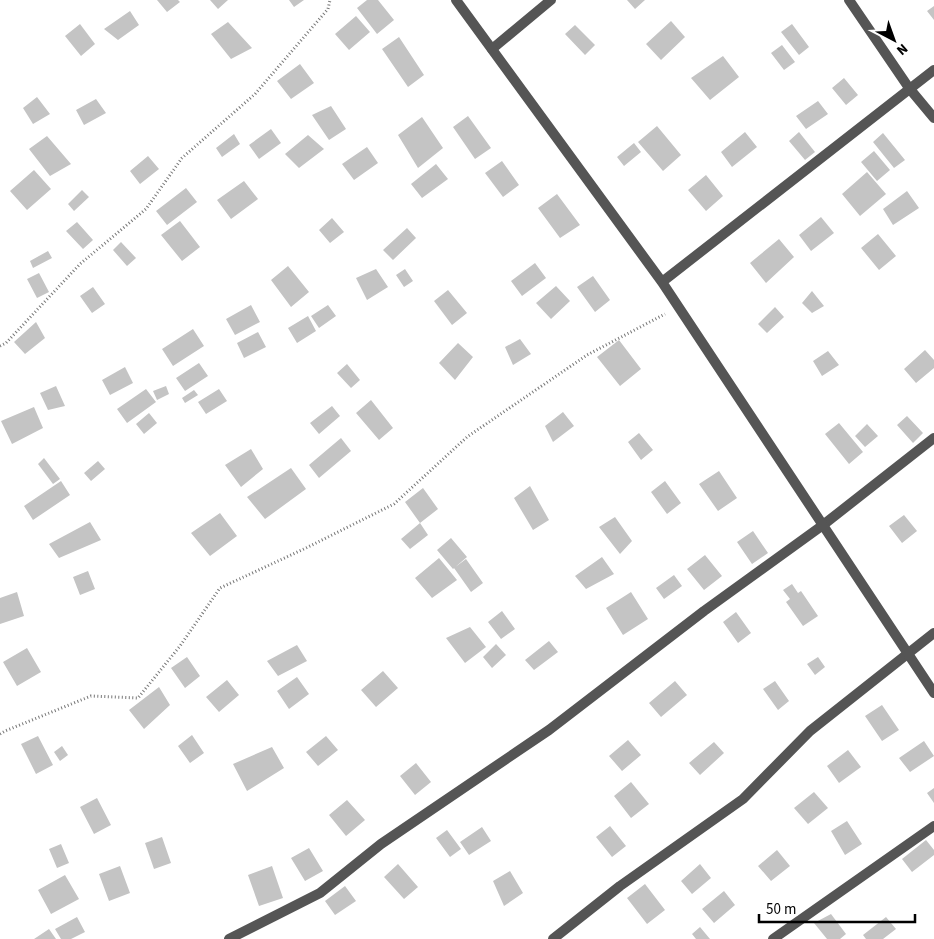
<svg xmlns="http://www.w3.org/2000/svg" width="934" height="939" font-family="'Source Sans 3',sans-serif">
<rect width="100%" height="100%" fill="#fff"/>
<path fill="#c4c4c4" d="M157,0h21l2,2 -13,10z
M210,0h18l-10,9z
M289,0h15l-10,7z
M367,0h11l16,20 -17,14 -20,-26z
M627,0h18l-10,9z
M934,6v14l-7,-9z
M130,11l9,14 -21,15 -14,-11z
M356,16l14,16 -21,18 -14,-16z
M671,21l14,16 -24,23 -15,-16z
M228,22l24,26 -21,11 -20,-25z
M80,24l15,20 -14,12 -16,-20z
M792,24l17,23 -10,8 -18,-23z
M575,25l20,20 -10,10 -20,-21z
M399,37l25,38 -16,12 -26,-38z
M782,45l13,17 -11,8 -13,-17z
M723,56l16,21 -29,23 -19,-22z
M300,64l14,19 -23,16 -14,-18z
M844,78l14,17 -12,10 -14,-17z
M37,97l13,17 -17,10 -10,-16z
M96,99l10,14 -22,12 -8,-15z
M818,101l10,13 -22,15 -10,-13z
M331,106l15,23 -17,11 -17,-25z
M468,116l23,32 -16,11 -22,-32z
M422,117l21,31 -25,20 -20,-33z
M657,126l24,29 -18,16 -25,-29z
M271,129l10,14 -22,16 -10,-14z
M745,132l12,15 -25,20 -11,-15z
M799,132l16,20 -10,8 -16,-19z
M883,133l22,27 -11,8 -21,-26z
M234,134l6,10 -18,13 -6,-9z
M308,135l16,14 -25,19 -14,-14z
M47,136l24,28 -21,12 -21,-27z
M634,143l7,9 -17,14 -7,-9z
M367,147l11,16 -24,17 -12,-16z
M874,151l16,19 -13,11 -16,-19z
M148,156l11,13 -19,15 -10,-13z
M502,161l17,24 -16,12 -18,-24z
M436,164l12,15 -26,19 -11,-14z
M34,170l17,19 -24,21 -17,-19z
M867,172l19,22 -26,22 -18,-22z
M706,175l17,21 -17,15 -18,-21z
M244,181l14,18 -27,20 -14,-19z
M186,188l11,14 -30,23 -11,-14z
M82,190l7,7 -15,14 -6,-7z
M907,191l12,17 -26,17 -10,-16z
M557,194l23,31 -20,13 -22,-30z
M821,217l13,16 -23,18 -12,-16z
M332,218l12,14 -14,11 -11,-13z
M180,221l20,26 -18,14 -21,-26z
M77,222l16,18 -10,9 -17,-18z
M407,228l9,10 -23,22 -10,-10z
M878,234l18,22 -17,14 -18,-22z
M779,239l15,18 -28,26 -16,-20z
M121,242l15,16 -9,8 -14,-16z
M48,251l4,7 -19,10 -3,-7z
M535,263l11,15 -24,18 -11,-15z
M288,266l21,26 -18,15 -20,-27z
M376,269l12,18 -21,13 -11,-22z
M405,269l8,12 -9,6 -8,-12z
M39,273l10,19 -12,6 -10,-19z
M593,276l17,24 -15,12 -18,-25z
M556,286l14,15 -19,18 -15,-16z
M93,287l12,17 -13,9 -12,-17z
M448,290l19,23 -15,12 -18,-24z
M812,291l12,15 -12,7 -10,-10z
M251,305l9,17 -25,13 -9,-16z
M328,305l8,11 -17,12 -8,-12z
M775,307l9,10 -17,16 -9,-9z
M308,316l8,15 -19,12 -9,-15z
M36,322l9,16 -20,16 -11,-12z
M193,329l11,17 -31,20 -11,-17z
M258,332l8,15 -22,11 -7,-15z
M520,339l11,15 -18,11 -8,-18z
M619,340l22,29 -21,17 -23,-29z
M458,343l15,14 -18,23 -16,-17z
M925,350l9,10v8l-18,15 -12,-14z
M828,351l11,14 -17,11 -9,-15z
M199,363l9,13 -23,15 -9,-13z
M347,364l13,16 -9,8 -14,-15z
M125,367l8,16 -23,12 -8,-15z
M56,386l9,20 -17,4 -8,-17z
M166,386l3,8 -12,6 -4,-9z
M146,389l10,13 -29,21 -10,-14z
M219,389l8,12 -21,13 -8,-12z
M194,390l4,5 -13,8 -3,-5z
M371,400l22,28 -14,12 -23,-27z
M332,406l8,10 -21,18 -9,-11z
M34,407l9,21 -31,16 -11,-23z
M563,412l11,14 -21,16 -8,-16z
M149,413l8,10 -13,11 -8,-10z
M907,416l16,17 -10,10 -16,-18z
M839,423l24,29 -14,12 -24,-30z
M867,424l11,12 -13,11 -10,-11z
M639,433l14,17 -12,10 -13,-18z
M341,438l10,13 -32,27 -10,-13z
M251,449l12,20 -22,18 -16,-22z
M44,458l16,21 -7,5 -15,-20z
M98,461l7,8 -14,12 -7,-8z
M291,468l15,21 -41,30 -18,-22z
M719,471l18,27 -19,13 -19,-27z
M61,481l9,14 -37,25 -9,-14z
M665,481l16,22 -14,11 -16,-22z
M530,486l19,34 -16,10 -19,-32z
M423,488l15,21 -18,14 -15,-21z
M220,513l17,23 -27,20 -19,-23z
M904,515l13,16 -15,12 -13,-17z
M615,517l17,24 -12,13 -21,-27z
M90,522l11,18 -42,18 -10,-14z
M420,523l8,12 -18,14 -9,-10z
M753,531l15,22 -16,11 -15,-22z
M451,538l16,19 -14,12 -16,-19z
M705,555l17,21 -18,14 -17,-21z
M602,557l12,17 -28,15 -11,-13z
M439,558l18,22 -25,18 -17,-20z
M466,559l17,24 -12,9 -17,-24z
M88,571l7,18 -15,6 -7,-18z
M674,575l8,11 -18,13 -8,-11z
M792,584l6,9 3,-2 17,25 -15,10 -17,-24 4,-3 -7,-9z
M17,592l7,24 -24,8v-26z
M631,592l17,27 -25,16 -17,-27z
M502,611l13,18 -14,10 -13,-17z
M736,612l15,21 -13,10 -15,-21z
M470,627l16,20 -21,16 -19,-25z
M549,641l9,11 -24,18 -9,-10z
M496,644l10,11 -14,13 -9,-11z
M297,645l10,16 -29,15 -11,-15z
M27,648l14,24 -24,14 -14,-24z
M187,657l13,19 -15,12 -14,-20z
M818,657l7,10 -10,8 -8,-11z
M383,671l15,17 -22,19 -15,-17z
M297,677l12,17 -20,15 -12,-18z
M227,680l12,15 -20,17 -13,-15z
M675,681l12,14 -26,22 -12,-14z
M775,681l14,20 -11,9 -15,-21z
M159,687l11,18 -26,24 -15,-19z
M882,705l17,25 -17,11 -17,-25z
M192,735l12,18 -14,10 -12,-17z
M38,736l15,29 -17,9 -15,-30z
M326,736l12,14 -20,16 -12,-14z
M628,740l13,15 -19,16 -13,-15z
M924,741l10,15 -24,16 -11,-14z
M714,742l10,11 -24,22 -11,-12z
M62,746l6,9 -8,6 -6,-9z
M272,747l12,21 -37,23 -14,-27z
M848,750l13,17 -22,16 -12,-17z
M416,763l15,19 -16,13 -15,-19z
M631,782l18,22 -18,14 -17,-22z
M934,788v15l-7,-10z
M814,792l14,16 -20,16 -14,-16z
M97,798l14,27 -17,9 -14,-27z
M347,800l18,20 -19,16 -17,-21z
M847,821l15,23 -17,11 -14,-24z
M610,826l16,20 -14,11 -16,-20z
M482,827l9,14 -22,14 -9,-13z
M447,830l14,19 -11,8 -14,-19z
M162,837l9,26 -17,6 -9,-26z
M926,840l8,10v5l-22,17 -10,-13z
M61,844l8,19 -12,5 -8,-19z
M309,848l14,23 -18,10 -14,-23z
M777,850l13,16 -19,15 -13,-15z
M398,864l20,23 -14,12 -20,-22z
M700,864l11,14 -19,16 -11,-13z
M120,866l10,27 -21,8 -10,-27z
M272,866l11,32 -24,8 -11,-31z
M510,871l13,22 -19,13 -11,-25z
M65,875l14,24 -28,15 -13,-24z
M645,884l20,26 -18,14 -20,-26z
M345,886l11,15 -21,14 -10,-14z
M724,891l11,14 -21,18 -12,-14z
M831,914l15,20 -6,5h-13l-13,-16z
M77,917l8,15 -14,7h-10l-6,-10z
M886,917l10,12 -13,10h-17l-3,-4z
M700,927l10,12h-14l-4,-5z
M49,929l7,10h-22z"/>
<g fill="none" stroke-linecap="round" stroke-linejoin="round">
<path stroke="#777" stroke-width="3" stroke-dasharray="1 2.5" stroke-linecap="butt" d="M0,346l6,-3 74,-79 66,-55 36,-51 73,-64 73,-85 2,-9
M0,734l5,-3 86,-35 47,2 42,-52 40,-58 86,-40 88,-44 73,-67 120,-82 78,-41"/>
<path stroke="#555" stroke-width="10" d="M849,0l60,88 25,30
M492,49l59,-49
M229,939l91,-46 61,-49 168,-114 155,-119 119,-86 111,-87
M553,939l67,-53 123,-87 67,-68 124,-98
M773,939l161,-113"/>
<path stroke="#555" stroke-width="10" d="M456,0l206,282 272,411
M662,282l272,-212"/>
</g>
<g transform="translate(894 40) rotate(139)" stroke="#ffffff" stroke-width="4" paint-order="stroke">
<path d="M0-4L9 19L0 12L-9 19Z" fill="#000000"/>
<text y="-8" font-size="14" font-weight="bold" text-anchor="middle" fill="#000000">N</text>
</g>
<path d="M759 914v8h156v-8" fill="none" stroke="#000000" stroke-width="2.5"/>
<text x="766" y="914" font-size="15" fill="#000000" stroke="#ffffff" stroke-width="4" paint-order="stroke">50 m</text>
</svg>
